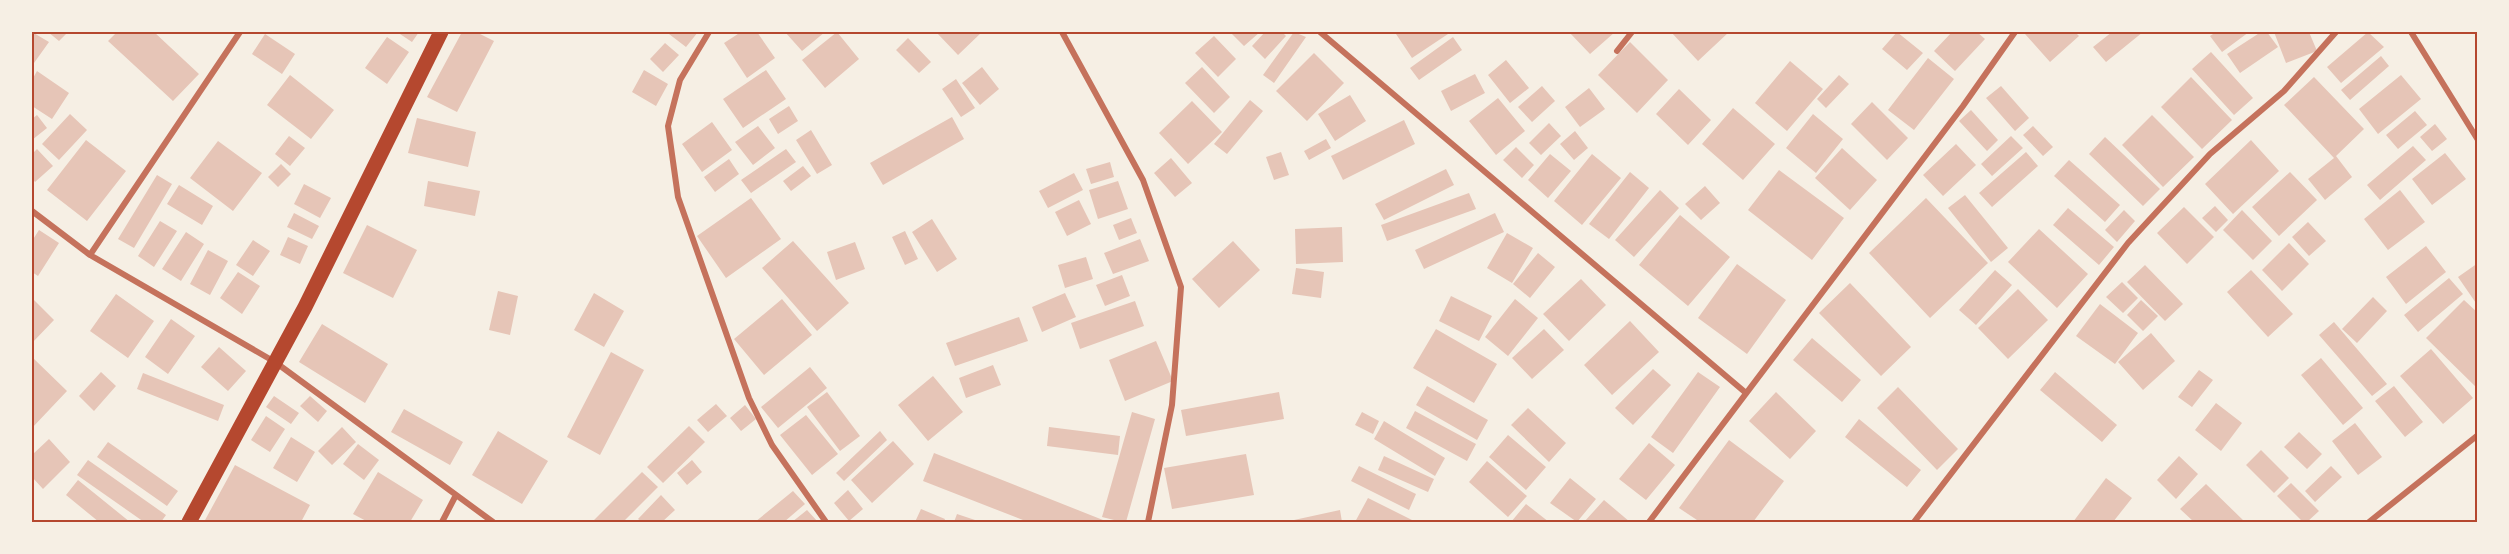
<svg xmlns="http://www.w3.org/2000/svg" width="2509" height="554" font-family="'Crimson Pro',serif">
<rect width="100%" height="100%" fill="#f6efe4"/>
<path fill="#e6c5b7" d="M32,32l17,10 -15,21 -2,-2z
M48,32h20l-9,9z
M117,32h37l45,42 -26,27 -65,-60z
M397,32h22l-7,10z
M462,32h14l18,9 -37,71 -30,-15z
M671,32h27l-12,15 -17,-13z
M741,32h16l18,26 -28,20 -23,-35z
M785,32h40l-23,19z
M837,32l22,27 -34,29 -23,-28z
M938,32h44l-24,23 -21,-22z
M1230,32h30l-16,14z
M1265,32h17l4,4 -21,23 -13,-13z
M1294,32l12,5 -32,46 -11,-8z
M1399,32h52l-39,26 -16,-24z
M1569,32h46l-25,22z
M1671,32h58l-31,29z
M1897,32l26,21 -16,17 -25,-21z
M1952,32h25l8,7 -30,32 -21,-20z
M2027,32h48l4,4 -29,26 -25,-28z
M2112,32h31l-37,30 -13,-15z
M2216,32h33l-27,20 -12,-16z
M2261,32h6l11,15 -38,26 -13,-19z
M2274,32h35l8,19 -31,12z
M2368,32l16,15 -43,36 -14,-16z
M265,34l30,20 -13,20 -30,-20z
M1214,36l22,23 -18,18 -23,-24z
M387,37l22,15 -22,32 -22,-16z
M1453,37l9,13 -43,30 -9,-12z
M908,38l23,24 -12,11 -23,-23z
M1630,42l38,38 -31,33 -39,-38z
M665,43l14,12 -16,17 -13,-13z
M2211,52l42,46 -19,17 -42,-46z
M1314,53l30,30 -37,38 -31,-30z
M2381,56l8,10 -39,34 -9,-10z
M1928,58l26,21 -40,51 -26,-20z
M1506,60l23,28 -19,15 -22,-28z
M1790,61l33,28 -36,42 -32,-28z
M982,67l17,22 -19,16 -18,-22z
M1202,67l28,30 -16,16 -29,-30z
M644,70l24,14 -12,22 -24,-14z
M766,70l20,29 -43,29 -20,-29z
M37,71l32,22 -17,26 -20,-13v-26z
M1475,74l10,19 -34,18 -10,-20z
M290,75l44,35 -23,29 -44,-34z
M1839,75l10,9 -23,24 -9,-9z
M2401,75l20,24 -43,35 -19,-25z
M2191,77l41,43 -30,29 -41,-42z
M2314,77l50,52 -28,27 16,21 -27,23 -17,-21 26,-21 -50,-53z
M956,79l19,29 -14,9 -19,-28z
M1542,86l13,15 -23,21 -14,-15z
M2001,86l28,32 -14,13 -29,-33z
M1589,88l16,21 -25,18 -15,-20z
M1679,89l32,31 -23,25 -32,-31z
M1350,95l16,26 -31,20 -17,-27z
M1498,98l27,33 -29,24 -27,-34z
M1250,100l13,11 -36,43 -13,-10z
M1192,101l30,31 -34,32 -29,-31z
M1872,102l36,36 -21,22 -36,-36z
M789,106l9,15 -20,13 -9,-15z
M1733,108l42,36 -32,36 -41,-36z
M1971,110l27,30 -11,11 -28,-30z
M2415,111l12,14 -29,24 -12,-14z
M70,114l17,16 -28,30 -17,-16z
M1813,114l30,25 -27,34 -30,-25z
M37,115l10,13 -15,12v-21z
M2152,115l42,42 -31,30 -41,-42z
M952,117l12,22 -81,46 -13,-22z
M417,118l59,14 -8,35 -60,-14z
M1404,120l11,24 -72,36 -12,-24z
M712,122l20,28 -30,22 -20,-28z
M1549,123l12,13 -20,19 -12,-12z
M2435,124l12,15 -15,12 -12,-14z
M758,126l17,22 -22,17 -18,-23z
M2033,126l20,21 -10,9 -20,-21z
M811,130l21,35 -15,9 -21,-34z
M1575,131l13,17 -14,12 -14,-16z
M289,136l16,12 -15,18 -15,-12z
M2011,136l12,12 -31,28 -11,-12z
M2105,137l55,52 -17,17 -54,-52z
M1326,139l5,9 -22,12 -5,-9z
M86,140l40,31 -39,50 -40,-31z
M2251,140l28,31 -46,43 -28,-30z
M218,141l44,32 -29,38 -43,-33z
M1956,144l20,21 -33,31 -20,-21z
M2413,146l13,14 -46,40 -13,-15z
M1516,147l18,18 -12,13 -19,-18z
M1842,148l35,32 -27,30 -35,-32z
M37,149l16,17 -18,16 -3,-4v-24z
M786,149l10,13 -45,31 -10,-13z
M1281,152l8,23 -15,5 -8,-23z
M2026,152l12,14 -46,41 -13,-14z
M2445,153l21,26 -34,26 -20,-26z
M1550,154l21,17 -23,27 -20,-18z
M1592,154l29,24 -39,47 -28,-24z
M1171,158l21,25 -17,14 -21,-24z
M729,159l10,15 -24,18 -11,-15z
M2069,160l51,45 -15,17 -51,-46z
M1110,162l4,15 -23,7 -5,-15z
M281,164l10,10 -13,13 -10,-10z
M803,166l8,10 -20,15 -8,-10z
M1446,169l8,16 -70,35 -9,-16z
M1779,170l65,48 -32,42 -64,-50z
M1630,172l19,16 -40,51 -20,-15z
M2290,172l27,28 -38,36 -27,-29z
M1074,173l9,17 -35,18 -9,-17z
M157,175l15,9 -38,64 -16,-9z
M428,181l52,10 -5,25 -51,-10z
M1118,181l10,28 -30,10 -9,-29z
M304,184l27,14 -11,20 -26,-14z
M179,185l34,21 -11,19 -35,-21z
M1705,186l15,17 -19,17 -16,-16z
M1660,190l19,18 -45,49 -19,-17z
M2400,190l25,32 -37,28 -24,-31z
M1469,193l7,16 -89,32 -6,-16z
M1965,195l43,53 -17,14 -43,-54z
M751,198l30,41 -55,39 -29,-42z
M1926,198l62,65 -58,55 -61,-65z
M1079,200l12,24 -24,12 -12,-24z
M2215,206l13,14 -12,12 -14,-14z
M2184,207l30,30 -27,27 -30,-31z
M2068,208l46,39 -15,18 -46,-40z
M2124,210l11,11 -18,21 -12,-12z
M2242,210l30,31 -19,19 -30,-30z
M294,213l25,13 -7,13 -25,-12z
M1495,213l9,19 -80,37 -9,-19z
M1680,215l50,42 -42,49 -49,-41z
M1131,218l6,15 -18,7 -6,-15z
M932,219l25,40 -20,13 -25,-40z
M160,221l17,10 -23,36 -16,-11z
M2308,222l18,19 -17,15 -17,-19z
M367,225l50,25 -24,48 -50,-25z
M1342,227l1,35 -47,2 -1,-35z
M2039,229l49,45 -31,34 -49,-46z
M39,230l20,13 -21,33 -6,-4v-31z
M905,231l13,28 -13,6 -13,-28z
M186,232l18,12 -23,37 -19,-12z
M1507,233l26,15 -21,35 -25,-15z
M288,237l20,9 -8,18 -20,-9z
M1140,239l9,22 -36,13 -9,-21z
M253,240l17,11 -17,25 -17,-11z
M793,241l56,62 -32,28 -55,-63z
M1233,241l27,29 -41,38 -27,-29z
M855,242l10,27 -29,11 -9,-28z
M2289,243l20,21 -27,27 -20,-21z
M2426,246l20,26 -40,32 -20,-27z
M208,250l20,11 -18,34 -20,-11z
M1538,253l17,14 -25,31 -17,-14z
M1086,257l7,22 -28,9 -7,-23z
M2478,263v43l-20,-29z
M1737,264l49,36 -39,54 -49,-36z
M2145,265l38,39 -18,17 -38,-39z
M1296,268l28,4 -3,26 -29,-4z
M1995,270l17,15 -36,40 -17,-15z
M2251,270l42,44 -25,23 -41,-45z
M238,272l22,14 -18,28 -22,-16z
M1122,275l8,21 -25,10 -9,-21z
M2449,278l14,16 -45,38 -14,-17z
M1581,279l25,26 -37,36 -26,-27z
M2122,282l16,16 -15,15 -17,-16z
M1850,283l61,64 -30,29 -62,-63z
M2018,289l30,31 -40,39 -30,-31z
M498,291l20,5 -8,39 -21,-5z
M594,293l30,18 -20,36 -30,-17z
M1065,293l11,24 -34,15 -10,-25z
M116,294l38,27 -26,37 -38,-27z
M1451,296l41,20 -13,25 -40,-20z
M2373,297l14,14 -30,32 -15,-14z
M32,298l22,22 -22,23z
M782,299l30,36 -48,40 -30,-36z
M1515,299l23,19 -30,38 -23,-19z
M2141,300l17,16 -15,15 -16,-16z
M2464,300l14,13v76l-52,-51z
M1135,301l9,25 -64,23 -9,-26z
M2100,304l38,29 -23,31 -39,-28z
M1019,317l9,24 -73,25 -9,-23z
M171,319l24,17 -27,38 -23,-17z
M1630,321l29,31 -47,43 -28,-30z
M2334,322l53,62 -15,12 -53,-61z
M322,324l66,40 -23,39 -66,-41z
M1436,329l61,35 -23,39 -61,-35z
M1544,329l20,21 -32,29 -20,-21z
M2151,333l24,28 -32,29 -25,-28z
M1812,338l49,42 -19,22 -49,-42z
M1156,341l17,40 -48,20 -16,-41z
M219,347l27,24 -18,20 -27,-24z
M2431,349l42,49 -30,26 -43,-48z
M611,352l33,18 -44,85 -33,-18z
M32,357l35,34 -35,37z
M2321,358l42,50 -20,17 -42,-50z
M993,365l8,20 -35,13 -7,-20z
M810,367l17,21 -49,40 -17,-21z
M1653,369l18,16 -38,40 -18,-17z
M2199,370l14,10 -21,27 -14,-10z
M101,372l15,14 -22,25 -15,-15z
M1698,372l22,15 -47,66 -22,-16z
M2055,372l62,53 -15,17 -62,-52z
M143,373l81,32 -6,16 -81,-32z
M933,376l30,36 -35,29 -30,-36z
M1427,386l61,34 -11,20 -61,-35z
M2394,386l29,36 -18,15 -30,-36z
M1898,387l60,62 -21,21 -60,-62z
M827,392l33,44 -20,15 -33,-44z
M1279,392l5,27 -98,17 -5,-26z
M1776,392l40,39 -26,28 -41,-38z
M274,396l25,17 -8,11 -25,-17z
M310,396l17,15 -9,11 -18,-16z
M2216,403l26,20 -21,28 -26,-21z
M716,404l11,12 -19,16 -11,-12z
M745,405l11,14 -15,12 -11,-13z
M1528,408l38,35 -17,19 -38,-37z
M404,409l59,33 -13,23 -59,-33z
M1415,411l61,33 -9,17 -61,-33z
M1132,412l23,7 -29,103h-4l-20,-5z
M1362,412l17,9 -6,13 -18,-9z
M806,415l32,39 -26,21 -32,-40z
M266,416l19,13 -15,23 -19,-12z
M1859,419l62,51 -14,17 -62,-50z
M1384,421l61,37 -10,18 -61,-37z
M2355,423l27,34 -24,18 -26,-34z
M689,426l16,16 -42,41 -16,-16z
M342,427l14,15 -24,23 -14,-14z
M1049,427l71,9 -2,19 -71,-9z
M498,431l50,30 -26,43 -50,-29z
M880,431l7,9 -43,41 -8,-8z
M2299,432l23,22 -15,15 -23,-22z
M1508,435l38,32 -20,23 -37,-33z
M291,437l24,15 -18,30 -24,-14z
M49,439l21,23 -27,27 -11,-12v-22z
M1729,440l55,41 -31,41h-53l-21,-14z
M893,441l21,23 -42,39 -21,-23z
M108,442l70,49 -11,15 -70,-49z
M1649,443l26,22 -29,35 -27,-21z
M358,444l21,16 -15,20 -21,-16z
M2261,450l28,28 -15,15 -28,-28z
M934,453l174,69h-80l-105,-41z
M1246,454l8,41 -82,14 -8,-41z
M1384,456l50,23 -6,13 -50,-22z
M2179,456l19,18 -22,25 -19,-19z
M88,460l78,55 -5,7h-17l-67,-47z
M692,460l10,12 -15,13 -10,-12z
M1487,461l40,35 -19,21 -39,-35z
M235,465l75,40 -9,17h-97z
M1359,466l57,28 -7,16 -58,-29z
M2331,466l11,11 -27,25 -10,-11z
M378,472l45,28 -13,22h-42l-15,-8z
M642,472l16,15 -35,35h-31z
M1570,478l26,21 -19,23 -27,-19z
M2106,478l26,20 -19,24h-40z
M78,480l52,42h-31l-33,-27z
M2291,483l28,28 -12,11h-4l-26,-26z
M2206,484l39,38h-51l-14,-13z
M848,490l15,19 -14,12 -15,-18z
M793,491l12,13 -21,18h-29z
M661,495l14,15 -13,12h-20l-4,-3z
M1368,498l48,24h-61z
M1604,500l26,22h-46z
M1526,504l23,18h-38z
M921,509l24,10 -1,3h-29z
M807,510l11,12h-26z
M1340,510l2,12h-47l-1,-2z
M957,514l24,8h-27z"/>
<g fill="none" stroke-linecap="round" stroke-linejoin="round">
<path stroke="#c5725c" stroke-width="6" d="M709,32l-29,48 -12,46 10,71 71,201 23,47 54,77
M1062,32l81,148 38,107 -9,118 -24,117
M1320,32l426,361
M2411,32l67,108
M1617,51l15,-19
M32,211l58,44 185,107 218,160
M90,255l150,-223
M442,522l14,-27
M1649,522l314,-416 52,-74
M1914,522l214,-279 82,-89 74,-63 52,-59
M2369,522l109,-87"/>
<path stroke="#b5482f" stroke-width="15" d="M189,522l116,-215 136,-275"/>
</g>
<rect width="2509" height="554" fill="none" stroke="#f6efe4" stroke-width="66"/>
<rect x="33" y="33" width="2443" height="488" fill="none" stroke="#b5482f" stroke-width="2"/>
</svg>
